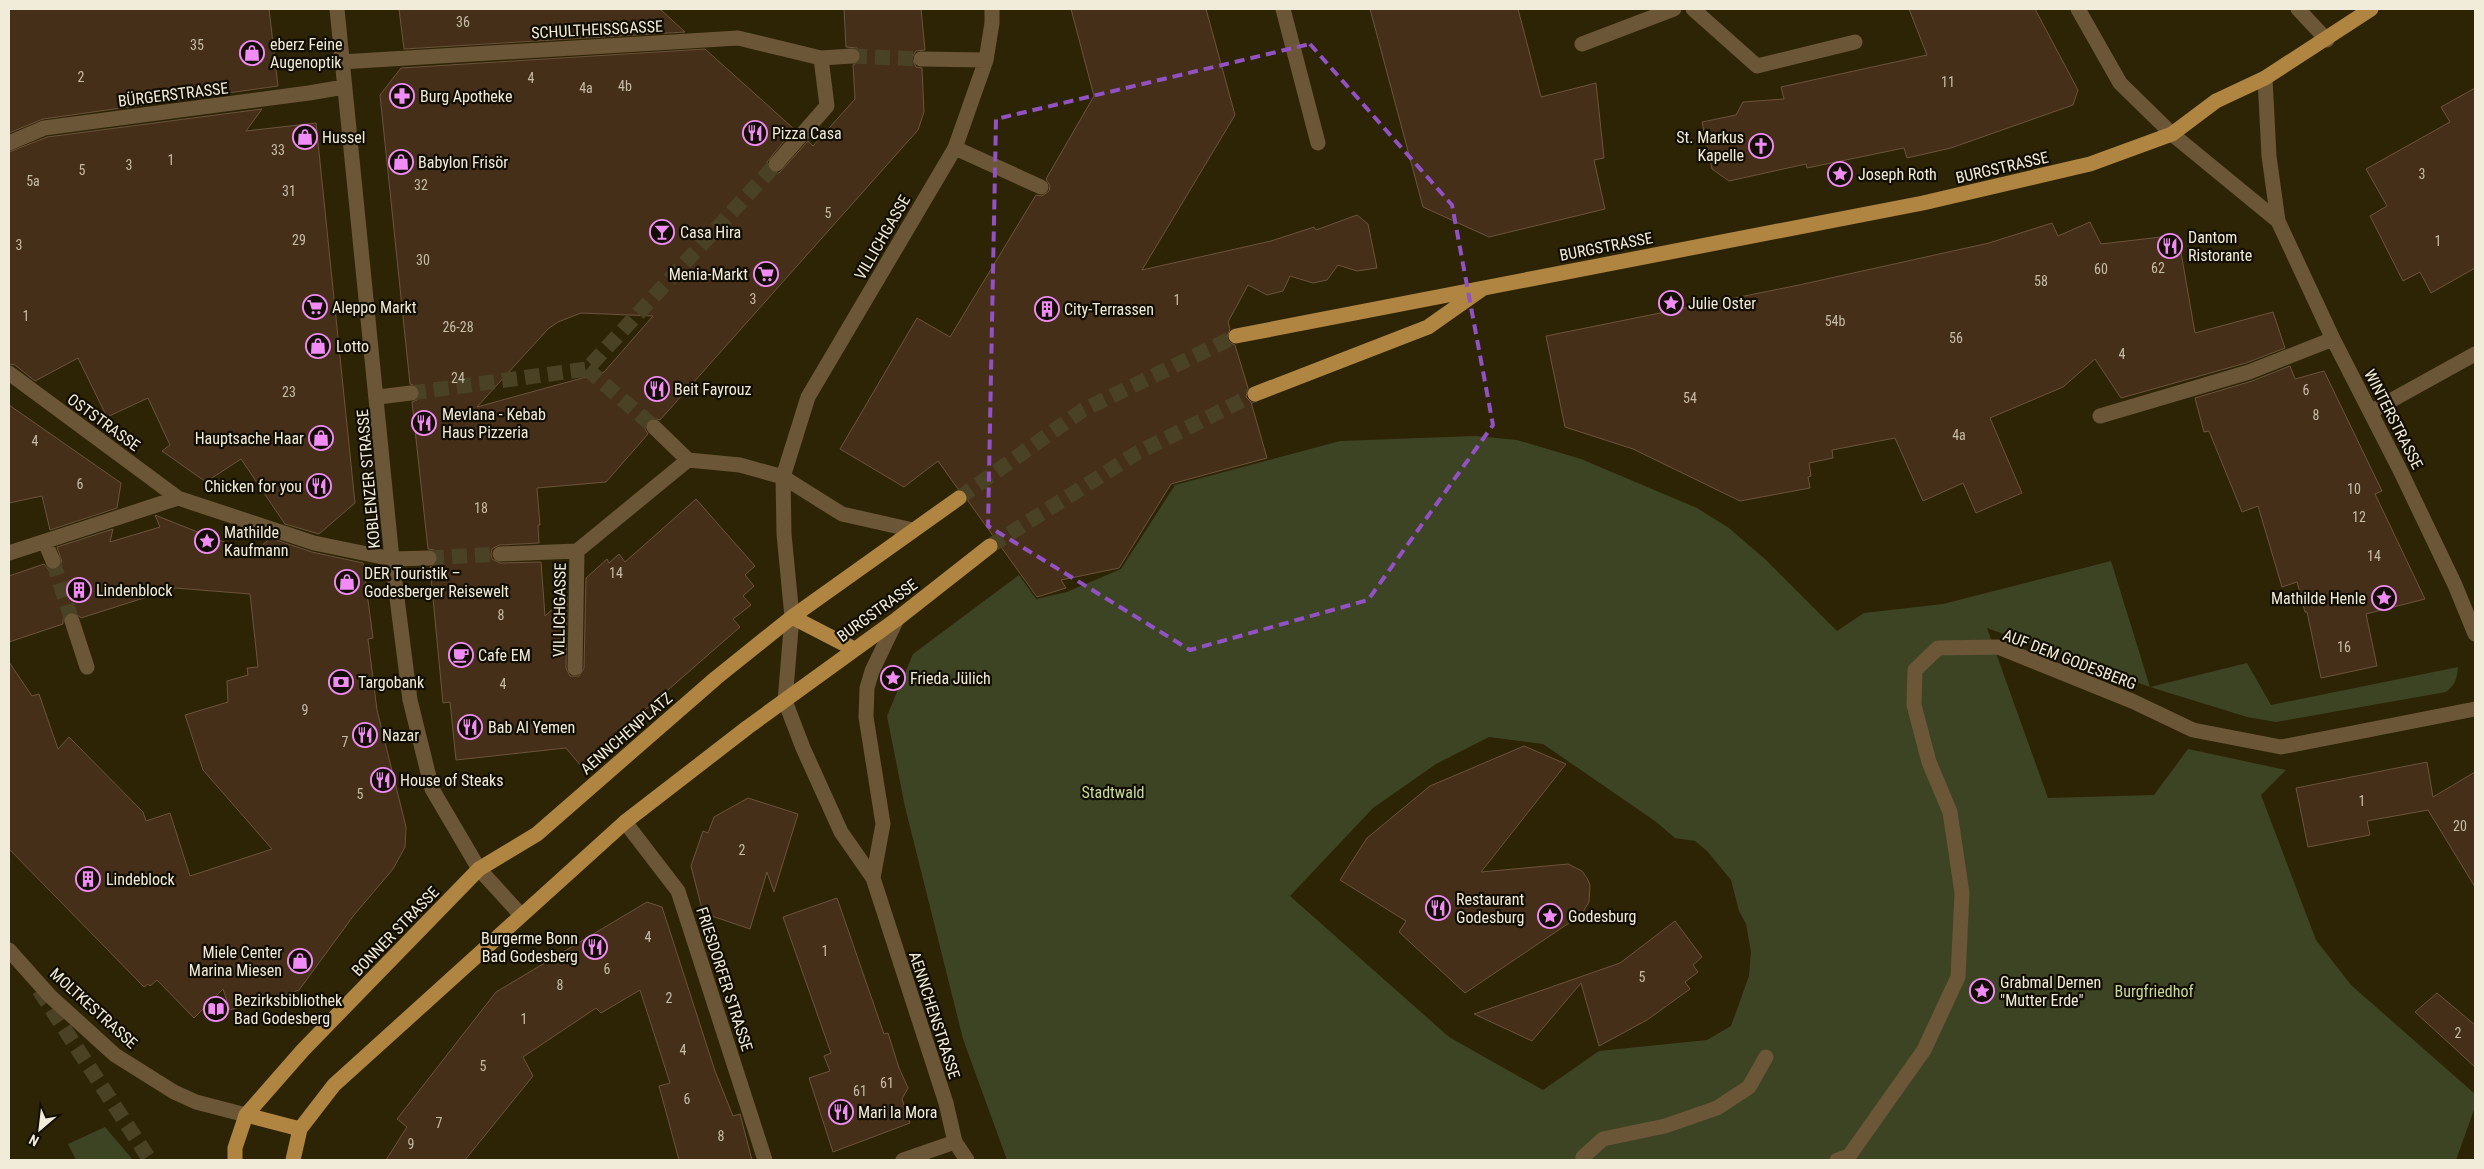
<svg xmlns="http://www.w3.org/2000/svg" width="2484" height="1169" font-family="'Roboto Condensed',sans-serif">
<rect width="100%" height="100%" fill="#2d2405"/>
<path fill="#3d4424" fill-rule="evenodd" d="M1475,436l42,4 64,19 116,49 32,20 37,32 71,71 27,-18 79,-9 168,-43 39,126 97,-24 24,42 187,-38c-1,12 -3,18 -12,25l-170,30 -29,-5 -97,-30 -163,-59 61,170 106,-3 34,-46 98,21 -25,25 55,145 35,45 124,109v13l-19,53h-1449l-44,-121 -58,-232 -18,-91 26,-62 106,-79 17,24 31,-7 54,-23 54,-84 165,-44zM1489,737l54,7 112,77 20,17 20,3 12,10 24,29 8,31 7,13 5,28 -2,24 -18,50 -24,14 -108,11 -56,39 -94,-53 -159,-141 83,-88 63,-44z
M105,1127l28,33h-57l-8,-16z"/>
<path fill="#462f19" stroke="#6c533c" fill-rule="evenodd" d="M9,9h260l9,77 -235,33 -34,14z
M399,9h261l25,23 -281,17z
M844,9h77l4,41 -9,1 -4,7 4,9 6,1 2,44 -6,18 -258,290 -8,-2 -5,3 -2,8 3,5 -42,48 -69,6 3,37h-2l1,18 -40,2 -7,4 -1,5 1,5 8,4 41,-1 4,54 22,-20 -1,72 4,8h9l5,-8 2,-90 21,-19 2,4 10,-9 6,8 71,-63 59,67 -10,9 9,11 -11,10 8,9 -18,14 7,8 -159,139 -15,-18 -110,12 -6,-58 -7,1 -13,-136 7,-4 1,-6 -4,-7 -6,-1 -16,-147 5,-2 3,-8 -2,-5 -8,-3 -30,-289 21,-27 304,-19 89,80 -27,33 2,9 10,2 29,-32 5,5 42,-47 -2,-34 7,-4 1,-6 -4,-7 -11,-1zM581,313l72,3 -49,56 -127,35 71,-78 10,-7z
M1071,9h135l29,106 -93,155 129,-29 43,-14 2,3 41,-15 11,9 9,44 -20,3 -19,-6 -11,15 -14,3 -23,-7 -7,15 -16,4 -19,-10 -20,37 2,7 -3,8 2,5 6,3 13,43 -2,9 5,5 16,56 -96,26 -52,84 -58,12 5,8 -29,9 -69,-96 -2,-9 -8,-3 -20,-28 -34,26 -64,-38 77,-131 33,19 86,-142 6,1 7,-5 1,-5 -4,-7 48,-83z
M1370,9h148l23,88 55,-14 8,75 -10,2 11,49 -116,28 -66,-30z
M1909,9h126l43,81 -5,15 -122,43 -44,10 -3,-10 -97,20 -1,-4 -77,17 -17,-12 -10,-47 34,-7 7,-13 41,-3 -3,-12 146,-32z
M2475,88v180l-44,25 -11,-21 -17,9 -33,-65 17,-10 -21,-37 84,-47 -9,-15z
M262,109l-16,22 70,-8 39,380 -36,31 -34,-10 -44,-65 -35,23 -44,-31 8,-6 -22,-47 -41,19 -29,-59 -43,23 -20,-16 -6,-1v-212l38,-15z
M2090,222l11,22 77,-9 17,98 78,-21 12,36 -39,15 -125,35 -26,-39 -32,28 -73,31 32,75 -46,20 -13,-30 -40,18 -28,-63 -63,12 1,8 -24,5 2,13 -3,1 2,11 -70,13 -107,-52 -68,-22 -19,-91 253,-51 190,-42 63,-20 6,13z
M2290,366l5,13 29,-8 58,120 -7,3 50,105 -59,15 11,52 -56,12 -14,-66h-2l-8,-30 -15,5 -24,-81 -16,6 -33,-81 -5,1 -9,-34 57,-17z
M9,405l112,78 -4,25 -67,22 -8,-34 -33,7z
M155,515l60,24 40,13 15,-14 42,14 51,11 10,75 -5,1 9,71 29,117 -1,20 -12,22 -39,46 -55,75 -41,15 -1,-4 -27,9 -7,-21 -29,29 -37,-38 -7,6 -2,-2 -4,3 -135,-138v-187l23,34 7,-2 19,55 11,-12 74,75 3,9 24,-8 20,63 82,-27 -69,-79 -18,-55 43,-13 -1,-21 21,-6 -1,-7 11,-1 -8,-73 -75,-6 -94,30 -7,-6h-5l-6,7v5l-54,18v-66l35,-12 4,5 8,1 6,-8 -5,-15 56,-18 -3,13 50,-15z
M1524,746l42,18 -85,108 87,-8 14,7 5,7 3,7 -1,17 -8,13 -116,78 -66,-61 7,-11 -66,-41 27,-42 63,-52z
M2427,762l6,35 42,-25v115l-47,-77 -61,11 3,14 -62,12 -12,-59z
M748,798l50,16 -24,78 -7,-20 -17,57 -47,-16 -12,-47 12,-35 5,2 6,-16z
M837,898l47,136 4,-1 11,35 9,20 -6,11 8,24 -77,29 -24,-74 21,-7 -6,-15 7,-3 -48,-136z
M647,902l15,5 53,164 18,45 7,-2 12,46h-73l-20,-74 11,-3 -30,-93 -39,23 -5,-5 -73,49 10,19 -68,84h-79l21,-33 -10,-8 99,-127z
M1675,921l27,36 -9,8 5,7 -13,10 5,7 -43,31 -48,26 -18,-63 -49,58 -58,-27 146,-51z
M2437,993l38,32v42l-60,-55z"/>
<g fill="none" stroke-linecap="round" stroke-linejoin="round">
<path stroke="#4a4225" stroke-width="15" stroke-dasharray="15 8" stroke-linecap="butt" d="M852,56l69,3
M587,369l67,58
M411,393l176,-24 189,-205
M429,558l71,-4
M53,561l19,60"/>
<path stroke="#4a4225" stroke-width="15" stroke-dasharray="15 8" stroke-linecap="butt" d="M959,498l124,-88 153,-74
M990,546l147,-93 118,-59
M39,990l111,170"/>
<path stroke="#6b5637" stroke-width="15" d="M337,9l55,550 18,141 22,89 47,80 42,46
M1283,9l35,134
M1693,9l64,57 98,-24
M2078,9l42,74 52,51 106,87
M2298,9l29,31
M1582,44l92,-35
M921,59l65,1
M341,62l397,-24 83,20 31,-2
M2265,78l4,78 9,65 55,118 67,131 55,115 20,49
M9,143l35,-15 265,-35 35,-6
M955,148l86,39
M776,164l51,-58 -6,-48
M9,373l169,125 136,45 78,16 37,-1
M378,397l33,-4
M2372,411l103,-57
M2100,416l149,-44 84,-33
M654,427l34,33
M45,542l8,19
M9,553l169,-55
M500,554l77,-3 111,-91 52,5 43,12 59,37 71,16
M72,621l15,46
M575,668l2,-117
M625,822l53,69 87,269
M873,878l10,-54 -17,-107 1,-29 5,-17 25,-52
M9,950l41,46 65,59 59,37 22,10 50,13
M903,1160l52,-18
M967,1160l-12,-18 -9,-39 -73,-225 -32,-46 -38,-84 -18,-47 7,-84 -8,-83 -1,-57 25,-80 147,-249 31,-88 6,-37v-14
M1583,1160v-3l20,-18 62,-13 52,-18 32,-21 17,-30
M1837,1160l12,-4 75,-106 34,-73 4,-84 -12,-81 -21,-50 -15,-57 1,-35 23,-22 60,-1 134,54 61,29 88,17 194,-38"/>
<path stroke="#b08542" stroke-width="15" d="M1236,336l687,-133 167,-39 82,-30 44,-33 49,-23 106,-69
M1255,394l173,-67 54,-38
M792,617l62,32
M246,1115l54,14
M235,1160v-12l11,-33 57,-65 176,-181 58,-35 179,-156 76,-61 167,-119
M293,1160l7,-31 34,-44 291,-263 123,-95 149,-108 93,-73"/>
</g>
<path fill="none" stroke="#9352c4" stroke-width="4" stroke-dasharray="10 6" stroke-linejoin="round" d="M1310,44l142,161 41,220 -125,175 -178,50 -202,-124 8,-407z"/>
<defs>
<symbol id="shop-ring" viewBox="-11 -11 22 22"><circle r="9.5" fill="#120e03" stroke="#f18bf5" stroke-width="1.5"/><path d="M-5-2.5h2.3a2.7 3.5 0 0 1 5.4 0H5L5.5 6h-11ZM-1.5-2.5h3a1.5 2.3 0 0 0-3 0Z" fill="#f18bf5"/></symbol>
<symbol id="pharmacy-ring" viewBox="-11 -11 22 22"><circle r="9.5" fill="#120e03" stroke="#f18bf5" stroke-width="1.5"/><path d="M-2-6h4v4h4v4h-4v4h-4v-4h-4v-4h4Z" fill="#f18bf5"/></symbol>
<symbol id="restaurant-ring" viewBox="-11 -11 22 22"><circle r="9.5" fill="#120e03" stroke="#f18bf5" stroke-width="1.5"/><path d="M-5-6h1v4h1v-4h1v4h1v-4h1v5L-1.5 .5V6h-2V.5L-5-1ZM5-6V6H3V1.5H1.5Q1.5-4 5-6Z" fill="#f18bf5"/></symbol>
<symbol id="church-ring" viewBox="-11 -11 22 22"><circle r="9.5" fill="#120e03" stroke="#f18bf5" stroke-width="1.5"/><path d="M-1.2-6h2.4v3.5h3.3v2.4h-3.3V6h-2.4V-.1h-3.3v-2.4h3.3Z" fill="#f18bf5"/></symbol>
<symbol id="sight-ring" viewBox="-11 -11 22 22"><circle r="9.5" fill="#120e03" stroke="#f18bf5" stroke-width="1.5"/><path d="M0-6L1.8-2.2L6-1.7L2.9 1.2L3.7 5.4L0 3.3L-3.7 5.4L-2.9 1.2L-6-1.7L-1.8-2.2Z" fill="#f18bf5"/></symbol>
<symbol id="bar-ring" viewBox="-11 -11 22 22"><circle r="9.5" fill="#120e03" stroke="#f18bf5" stroke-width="1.5"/><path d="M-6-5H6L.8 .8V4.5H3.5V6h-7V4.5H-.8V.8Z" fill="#f18bf5"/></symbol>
<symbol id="supermarket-ring" viewBox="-11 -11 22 22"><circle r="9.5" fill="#120e03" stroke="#f18bf5" stroke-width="1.5"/><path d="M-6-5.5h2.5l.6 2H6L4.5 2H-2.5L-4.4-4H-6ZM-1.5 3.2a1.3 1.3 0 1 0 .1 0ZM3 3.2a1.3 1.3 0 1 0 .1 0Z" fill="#f18bf5"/></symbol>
<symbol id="building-ring" viewBox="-11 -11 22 22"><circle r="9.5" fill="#120e03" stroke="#f18bf5" stroke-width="1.5"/><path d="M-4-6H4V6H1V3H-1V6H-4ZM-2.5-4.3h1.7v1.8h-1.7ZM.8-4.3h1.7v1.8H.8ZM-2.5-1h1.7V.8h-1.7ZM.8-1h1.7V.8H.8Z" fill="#f18bf5"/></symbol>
<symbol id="cafe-ring" viewBox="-11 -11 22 22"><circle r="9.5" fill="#120e03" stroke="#f18bf5" stroke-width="1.5"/><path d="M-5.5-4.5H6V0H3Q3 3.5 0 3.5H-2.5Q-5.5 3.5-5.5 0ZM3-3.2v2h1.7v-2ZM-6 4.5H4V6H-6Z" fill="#f18bf5"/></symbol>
<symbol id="bank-ring" viewBox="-11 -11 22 22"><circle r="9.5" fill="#120e03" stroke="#f18bf5" stroke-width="1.5"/><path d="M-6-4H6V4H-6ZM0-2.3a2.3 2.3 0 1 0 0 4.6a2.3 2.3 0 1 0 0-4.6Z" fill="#f18bf5"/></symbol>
<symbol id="library-ring" viewBox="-11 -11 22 22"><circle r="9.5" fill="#120e03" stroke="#f18bf5" stroke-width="1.5"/><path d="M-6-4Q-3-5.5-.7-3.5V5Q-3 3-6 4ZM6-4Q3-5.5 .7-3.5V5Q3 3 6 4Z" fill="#f18bf5"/></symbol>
</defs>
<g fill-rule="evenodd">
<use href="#shop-ring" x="238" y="39" width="28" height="28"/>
<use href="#pharmacy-ring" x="388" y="82" width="28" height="28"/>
<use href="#restaurant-ring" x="741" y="119" width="28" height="28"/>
<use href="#shop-ring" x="291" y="123" width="28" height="28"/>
<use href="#church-ring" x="1747" y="132" width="28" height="28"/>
<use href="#shop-ring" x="387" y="148" width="28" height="28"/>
<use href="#sight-ring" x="1826" y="160" width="28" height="28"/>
<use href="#bar-ring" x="648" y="218" width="28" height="28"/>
<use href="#restaurant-ring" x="2156" y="232" width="28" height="28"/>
<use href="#supermarket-ring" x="752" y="260" width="28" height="28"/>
<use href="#sight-ring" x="1657" y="289" width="28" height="28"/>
<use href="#supermarket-ring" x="301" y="293" width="28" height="28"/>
<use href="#building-ring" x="1033" y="295" width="28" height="28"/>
<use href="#shop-ring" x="304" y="332" width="28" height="28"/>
<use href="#restaurant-ring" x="643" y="375" width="28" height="28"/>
<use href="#restaurant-ring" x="410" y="409" width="28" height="28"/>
<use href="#shop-ring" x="307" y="424" width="28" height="28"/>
<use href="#restaurant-ring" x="305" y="472" width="28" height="28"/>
<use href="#sight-ring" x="193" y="527" width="28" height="28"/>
<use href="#shop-ring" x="333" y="568" width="28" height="28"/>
<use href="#building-ring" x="65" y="576" width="28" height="28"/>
<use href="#sight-ring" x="2370" y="584" width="28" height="28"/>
<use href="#cafe-ring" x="447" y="641" width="28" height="28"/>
<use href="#sight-ring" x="879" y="664" width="28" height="28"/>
<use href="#bank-ring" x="327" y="668" width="28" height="28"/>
<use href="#restaurant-ring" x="456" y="713" width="28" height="28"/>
<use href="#restaurant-ring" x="351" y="721" width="28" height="28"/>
<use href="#restaurant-ring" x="369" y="766" width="28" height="28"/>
<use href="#building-ring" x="74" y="865" width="28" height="28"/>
<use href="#restaurant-ring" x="1424" y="894" width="28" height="28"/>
<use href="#sight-ring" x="1536" y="902" width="28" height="28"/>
<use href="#restaurant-ring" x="581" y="933" width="28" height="28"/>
<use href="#shop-ring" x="286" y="947" width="28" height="28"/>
<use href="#sight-ring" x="1968" y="977" width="28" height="28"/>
<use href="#library-ring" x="202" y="995" width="28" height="28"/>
<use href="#restaurant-ring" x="827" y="1098" width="28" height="28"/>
</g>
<g text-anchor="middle" stroke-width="4.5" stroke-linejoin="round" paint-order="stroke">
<g font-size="14" fill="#c6bdaa">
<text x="463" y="27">36</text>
<text x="197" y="50">35</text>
<text x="81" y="82">2</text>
<text x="531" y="83">4</text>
<text x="1948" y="87">11</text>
<text x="625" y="91">4b</text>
<text x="586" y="93">4a</text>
<text x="278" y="155">33</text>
<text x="171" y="165">1</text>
<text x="129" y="170">3</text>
<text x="82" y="175">5</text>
<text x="2422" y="179">3</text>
<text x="33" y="186">5a</text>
<text x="421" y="190">32</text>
<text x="289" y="196">31</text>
<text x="828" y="218">5</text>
<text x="299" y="245">29</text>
<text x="2438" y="246">1</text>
<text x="19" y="250">3</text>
<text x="423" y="265">30</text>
<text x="2158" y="273">62</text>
<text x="2101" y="274">60</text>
<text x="2041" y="286">58</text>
<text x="753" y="304">3</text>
<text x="1177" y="305">1</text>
<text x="26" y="321">1</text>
<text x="1835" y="326">54b</text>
<text x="458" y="332">26-28</text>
<text x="1956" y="343">56</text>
<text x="2122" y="359">4</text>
<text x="458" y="383">24</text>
<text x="2306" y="395">6</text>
<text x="289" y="397">23</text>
<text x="1690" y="403">54</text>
<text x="2316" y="420">8</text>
<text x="1959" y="440">4a</text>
<text x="35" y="446">4</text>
<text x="80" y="489">6</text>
<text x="2354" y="494">10</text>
<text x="481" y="513">18</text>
<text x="2359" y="522">12</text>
<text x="2374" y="561">14</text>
<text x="616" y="578">14</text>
<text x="501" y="620">8</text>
<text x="2344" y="652">16</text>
<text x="503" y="689">4</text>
<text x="305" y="715">9</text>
<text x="345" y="747">7</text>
<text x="360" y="799">5</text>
<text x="2362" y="806">1</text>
<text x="2460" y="831">20</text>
<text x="742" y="855">2</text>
<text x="648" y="942">4</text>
<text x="825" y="956">1</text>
<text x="607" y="974">6</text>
<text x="1642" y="982">5</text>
<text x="560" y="990">8</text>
<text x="669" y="1003">2</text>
<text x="524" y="1024">1</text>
<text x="2458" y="1038">2</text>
<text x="683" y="1055">4</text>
<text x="483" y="1071">5</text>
<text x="887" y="1088">61</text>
<text x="860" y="1096">61</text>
<text x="687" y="1104">6</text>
<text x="439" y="1128">7</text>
<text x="721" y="1141">8</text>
<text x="411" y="1149">9</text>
</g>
<g font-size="16" fill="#f1ecda" stroke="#120e03">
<text transform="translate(597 29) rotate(-3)" y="6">SCHULTHEISSGASSE</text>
<text transform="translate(173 94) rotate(-7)" y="6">BÜRGERSTRASSE</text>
<text transform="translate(2002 167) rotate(-13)" y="6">BURGSTRASSE</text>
<text transform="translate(882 237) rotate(-60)" y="6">VILLICHGASSE</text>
<text transform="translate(1606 246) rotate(-11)" y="6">BURGSTRASSE</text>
<text transform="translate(2394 419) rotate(63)" y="6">WINTERSTRASSE</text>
<text transform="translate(104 422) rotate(36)" y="6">OSTSTRASSE</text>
<text transform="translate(368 479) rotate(-95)" y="6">KOBLENZER STRASSE</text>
<text transform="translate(559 610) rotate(-89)" y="6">VILLICHGASSE</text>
<text transform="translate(877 610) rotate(-36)" y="6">BURGSTRASSE</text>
<text transform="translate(2070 659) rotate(21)" y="6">AUF DEM GODESBERG</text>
<text transform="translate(626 733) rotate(-41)" y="6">AENNCHENPLATZ</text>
<text transform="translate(395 931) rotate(-46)" y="6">BONNER STRASSE</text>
<text transform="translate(725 979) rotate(72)" y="6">FRIESDORFER STRASSE</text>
<text transform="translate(94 1008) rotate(42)" y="6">MOLTKESTRASSE</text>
<text transform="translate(935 1015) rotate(72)" y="6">AENNCHENSTRASSE</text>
</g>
<g font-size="16" fill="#f1ecda" stroke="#120e03" text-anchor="start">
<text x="270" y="50">eberz Feine<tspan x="270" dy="18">Augenoptik</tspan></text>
<text x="420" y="102">Burg Apotheke</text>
<text x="772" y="139">Pizza Casa</text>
<text x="322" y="143">Hussel</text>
<text x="1744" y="143" text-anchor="end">St. Markus<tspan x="1744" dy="18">Kapelle</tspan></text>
<text x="418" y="168">Babylon Frisör</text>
<text x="1858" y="180">Joseph Roth</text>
<text x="680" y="238">Casa Hira</text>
<text x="2188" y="243">Dantom<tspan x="2188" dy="18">Ristorante</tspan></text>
<text x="748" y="280" text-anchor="end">Menia-Markt</text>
<text x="1688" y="309">Julie Oster</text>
<text x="332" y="313">Aleppo Markt</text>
<text x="1064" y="315">City-Terrassen</text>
<text x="336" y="352">Lotto</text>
<text x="674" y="395">Beit Fayrouz</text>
<text x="442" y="420">Mevlana - Kebab<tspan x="442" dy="18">Haus Pizzeria</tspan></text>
<text x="304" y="444" text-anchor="end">Hauptsache Haar</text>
<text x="302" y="492" text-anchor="end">Chicken for you</text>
<text x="224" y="538">Mathilde<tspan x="224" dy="18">Kaufmann</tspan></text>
<text x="364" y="579">DER Touristik –<tspan x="364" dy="18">Godesberger Reisewelt</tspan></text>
<text x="96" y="596">Lindenblock</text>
<text x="2366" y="604" text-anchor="end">Mathilde Henle</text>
<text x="478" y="661">Cafe EM</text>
<text x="910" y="684">Frieda Jülich</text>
<text x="358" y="688">Targobank</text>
<text x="488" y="733">Bab Al Yemen</text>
<text x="382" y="741">Nazar</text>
<text x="400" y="786">House of Steaks</text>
<text x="106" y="885">Lindeblock</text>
<text x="1456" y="905">Restaurant<tspan x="1456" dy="18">Godesburg</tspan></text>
<text x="1568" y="922">Godesburg</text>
<text x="578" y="944" text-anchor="end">Burgerme Bonn<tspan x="578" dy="18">Bad Godesberg</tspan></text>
<text x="282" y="958" text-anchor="end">Miele Center<tspan x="282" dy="18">Marina Miesen</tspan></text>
<text x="2000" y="988">Grabmal Dernen<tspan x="2000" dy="18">"Mutter Erde"</tspan></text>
<text x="234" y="1006">Bezirksbibliothek<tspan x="234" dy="18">Bad Godesberg</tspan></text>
<text x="858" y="1118">Mari la Mora</text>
</g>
<g font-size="16" fill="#cada99" stroke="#120e03">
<text x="1113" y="798">Stadtwald</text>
<text x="2154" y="997">Burgfriedhof</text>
</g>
</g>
<rect width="2484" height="1169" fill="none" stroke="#f1ecda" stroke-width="20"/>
<g transform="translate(40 1129) rotate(208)" stroke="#120e03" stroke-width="4" paint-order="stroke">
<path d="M0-4L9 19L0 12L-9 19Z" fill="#f1ecda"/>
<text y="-8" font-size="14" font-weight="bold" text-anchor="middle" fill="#f1ecda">N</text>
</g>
</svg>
